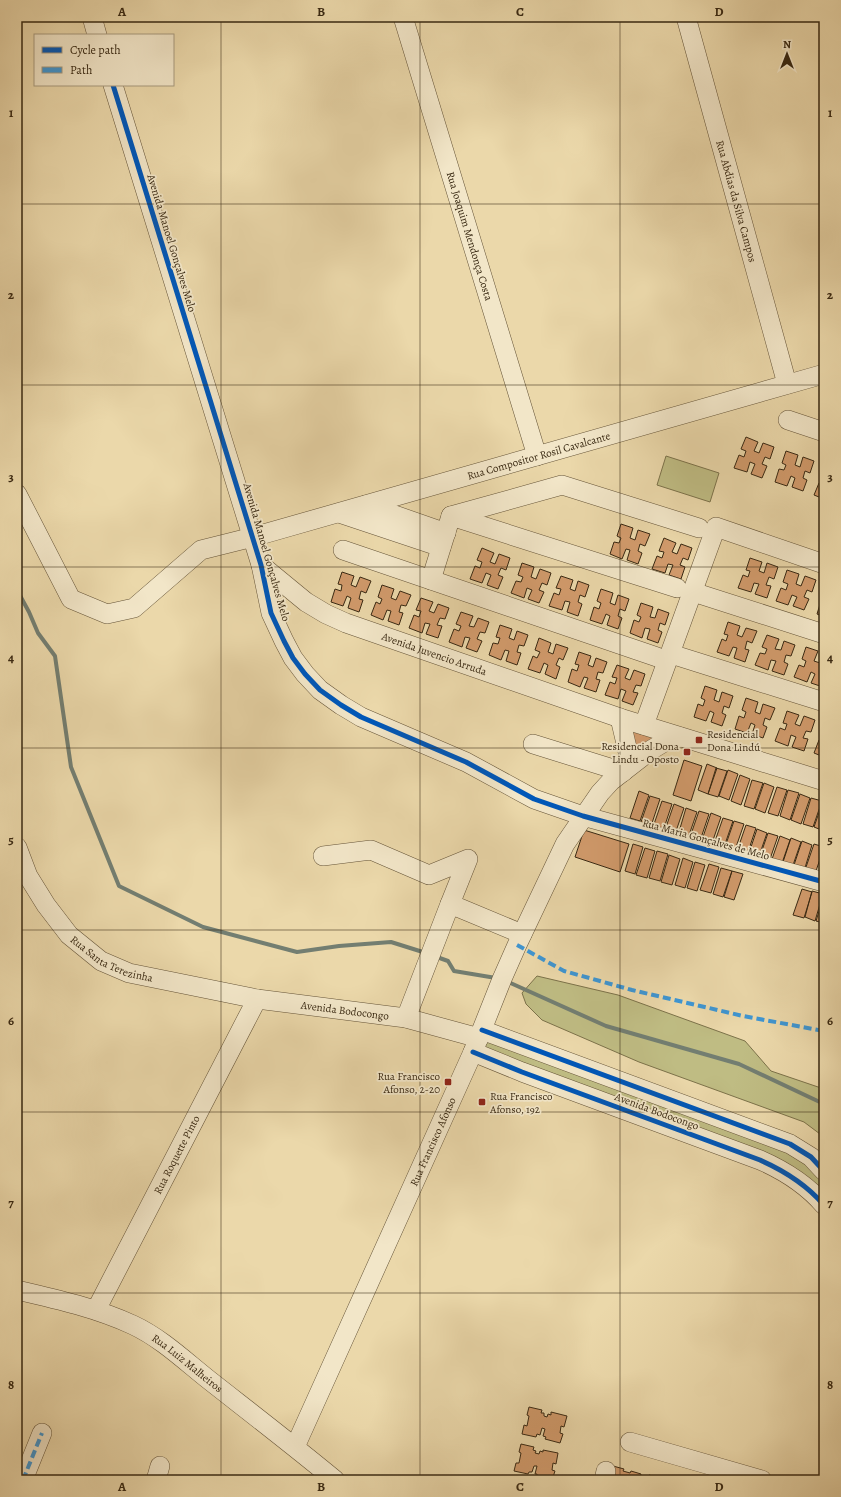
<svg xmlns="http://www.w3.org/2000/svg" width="841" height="1497" font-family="Alegreya,serif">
<rect width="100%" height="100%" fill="#ebd8aa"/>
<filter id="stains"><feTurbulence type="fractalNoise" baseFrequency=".005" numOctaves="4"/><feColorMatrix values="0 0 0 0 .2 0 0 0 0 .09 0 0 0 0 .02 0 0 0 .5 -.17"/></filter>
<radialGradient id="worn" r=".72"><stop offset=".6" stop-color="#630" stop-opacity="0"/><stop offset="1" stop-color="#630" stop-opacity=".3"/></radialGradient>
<path fill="#bfbc83" stroke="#7c724a" d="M666,456l53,17 -9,29 -53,-17z
M537,976l81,19 127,46 26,30 53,18v48l-20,-15 -165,-60 -97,-42 -16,-16 -4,-11z
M487,1038l296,109 41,32v18l-342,-147z"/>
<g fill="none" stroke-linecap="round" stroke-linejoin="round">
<path stroke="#737e71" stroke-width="4" d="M17,590l12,22 9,21 17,23 16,111 48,119 84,41 94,25 42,-6 52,-4 35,11
M434,956l14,5 6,10 42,7
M506,981l100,45 133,38 85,40"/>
</g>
<path fill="#d29b6c" stroke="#382812" d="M746,437l12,5 -4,9 5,2 4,-10 11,4 -4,12 -5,-2 -3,7 5,2 -5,12 -11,-4 4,-10 -5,-2 -3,10 -13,-4 5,-13 5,2 2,-6 -5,-2z
M786,451l12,4 -3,10 5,2 3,-10 11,4 -4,12 -5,-2 -2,7 4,2 -4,11 -11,-4 3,-9 -4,-2 -4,10 -12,-4 4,-13 5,1 2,-5 -4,-2z
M819,483l5,1v-1v16l-10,-4z
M621,524l12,4 -3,10 5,2 3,-10 12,4 -5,12 -5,-2 -2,7 4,2 -4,11 -11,-4 3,-10 -4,-1 -4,10 -12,-5 4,-12 5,1 2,-5 -4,-2z
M664,538l12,5 -4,9 5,2 4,-10 11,4 -4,12 -5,-2 -3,7 5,2 -4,12 -12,-4 4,-10 -5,-1 -3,9 -13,-4 5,-13 5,2 2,-6 -5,-1z
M482,548l12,5 -4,9 5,2 4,-10 11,4 -4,12 -5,-2 -3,7 5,2 -5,12 -11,-4 4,-10 -5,-2 -4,10 -12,-4 5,-13 5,2 2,-6 -5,-2z
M750,558l12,4 -3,9 5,2 3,-10 11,4 -4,12 -5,-2 -3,8 5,1 -4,12 -12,-4 4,-10 -5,-1 -3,9 -13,-4 5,-13 5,2 2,-6 -4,-1z
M522,563l12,4 -3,10 5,2 4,-10 11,4 -4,12 -5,-2 -3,7 5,2 -5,11 -11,-4 4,-9 -5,-2 -3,10 -13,-5 5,-12 5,1 2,-5 -5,-2z
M787,570l12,4 -3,10 5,2 4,-10 11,4 -4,12 -5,-2 -3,7 5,2 -5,11 -11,-4 4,-9 -5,-2 -4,10 -12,-4 5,-13 5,2 2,-6 -5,-2z
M342,572l12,4 -3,9 5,2 4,-10 11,4 -5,12 -5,-2 -2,8 4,1 -4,12 -11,-4 3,-10 -4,-2 -4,10 -12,-4 4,-13 6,2 1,-6 -4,-1z
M561,576l12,4 -3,9 5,2 3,-10 11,4 -4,12 -5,-2 -2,7 4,2 -4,12 -11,-4 3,-10 -5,-1 -3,9 -13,-4 5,-13 5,2 2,-6 -5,-1z
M382,585l12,4 -3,9 5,2 4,-9 11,4 -5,11 -5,-1 -2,7 4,1 -4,12 -11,-4 3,-10 -4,-1 -4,10 -12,-5 5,-13 4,2 2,-5 -4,-2z
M601,589l12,4 -3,10 5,2 3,-10 11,4 -4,12 -5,-2 -2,7 4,2 -4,11 -11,-4 3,-9 -4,-2 -4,10 -12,-4 4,-13 5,2 2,-6 -4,-2z
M421,598l12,4 -4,9 5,2 4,-9 11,4 -4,11 -5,-1 -3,7 5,1 -4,12 -12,-4 4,-10 -5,-1 -3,10 -13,-5 5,-13 5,2 2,-6 -5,-1z
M821,601l3,1v15l-7,-3z
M641,603l12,4 -3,10 5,1 3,-9 11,4 -4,12 -5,-2 -2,7 4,2 -4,11 -11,-4 3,-10 -5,-1 -3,10 -12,-5 4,-13 5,2 2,-5 -4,-2z
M461,612l12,4 -4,10 5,1 4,-9 11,4 -4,11 -5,-1 -3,7 5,2 -5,11 -11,-4 4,-10 -5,-1 -3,10 -13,-5 5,-13 5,2 2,-5 -5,-2z
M728,622l12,4 -3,9 5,2 4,-9 11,3 -5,12 -5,-2 -2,8 4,1 -4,12 -11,-4 3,-10 -4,-1 -4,9 -12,-4 5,-13 4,2 2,-6 -4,-1z
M500,625l12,4 -3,9 5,2 3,-9 11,4 -4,11 -5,-1 -2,7 4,1 -4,12 -11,-4 3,-10 -4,-1 -4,10 -12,-5 4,-12 5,1 2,-6 -4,-1z
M767,635l12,4 -4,10 6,1 3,-9 11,4 -4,11 -5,-1 -2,7 4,2 -4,11 -12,-4 4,-10 -5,-1 -3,10 -13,-5 5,-12 5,1 2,-5 -5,-2z
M539,638l12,5 -3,9 5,2 3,-10 12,4 -5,12 -4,-2 -3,7 4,2 -4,12 -11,-5 3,-9 -4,-2 -4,10 -12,-4 5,-13 4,2 3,-6 -5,-2z
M806,647l12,4 -4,10 6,2 4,-10v17l-2,4 2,1v9l-1,3 -12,-4 4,-9 -4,-2 -4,10 -13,-5 5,-12 5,2 2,-6 -4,-2z
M579,652l12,4 -3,9 5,2 3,-9 11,4 -4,11 -5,-1 -2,7 4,1 -4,12 -12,-4 4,-10 -4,-1 -4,10 -12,-5 4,-13 5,2 2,-6 -4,-1z
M617,665l12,4 -4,9 5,2 4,-10 11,4 -4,12 -5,-1 -3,7 5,1 -5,12 -11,-4 4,-10 -5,-2 -3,10 -13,-4 5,-13 5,2 2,-6 -5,-1z
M705,686l12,4 -3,10 5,2 3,-10 11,4 -4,12 -5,-2 -2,7 4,2 -4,11 -11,-4 3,-9 -4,-2 -4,10 -12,-4 4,-13 5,2 2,-6 -4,-2z
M746,698l12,4 -3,10 5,2 3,-10 12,4 -5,12 -5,-2 -2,7 4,2 -4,11 -11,-4 3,-9 -4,-2 -4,10 -12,-4 4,-13 5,2 2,-6 -4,-2z
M787,711l12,4 -4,9 5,2 4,-10 11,4 -4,12 -5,-1 -3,7 5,1 -4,12 -12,-4 4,-10 -5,-2 -3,11 -13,-5 5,-13 5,2 2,-6 -4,-1z
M629,728l32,10 -27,16z
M819,740l5,1v16l-10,-4z
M684,760l18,6 -11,35 -18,-6z
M707,764l10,4 -9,26 -10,-4z
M716,768l11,3 -9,26 -10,-3z
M728,770l10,4 -9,26 -10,-4z
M740,775l10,4 -9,26 -10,-4z
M752,780l11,3 -9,26 -10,-3z
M764,783l10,4 -9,26 -10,-4z
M777,787l10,3 -9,26 -10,-3z
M788,790l11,3 -9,27 -10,-4z
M639,791l10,4 -9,26 -10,-3z
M800,794l10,4 -9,26 -10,-4z
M650,796l10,3 -9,27 -10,-4z
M811,798l11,3 -9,26 -10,-3z
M662,801l10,3 -9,27 -10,-4z
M823,801l1,1v29l-10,-4z
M674,804l10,4 -9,26 -10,-4z
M686,808l11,4 -9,26 -10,-3z
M699,811l10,3 -9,27 -10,-4z
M711,813l10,4 -9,26 -10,-3z
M723,818l10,3 -9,26 -10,-3z
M734,821l10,3 -9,26 -10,-3z
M746,825l10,3 -9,27 -10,-4z
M757,829l10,4 -9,26 -10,-3z
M584,830l45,14 -9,28 -45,-15z
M768,833l10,3 -9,26 -10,-3z
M780,836l10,4 -9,26 -10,-4z
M791,838l10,4 -9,26 -10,-3z
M802,841l10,4 -8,26 -11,-3z
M633,844l10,3 -8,27 -10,-3z
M814,844l10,3 -9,27 -10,-4z
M645,848l10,3 -8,27 -11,-3z
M657,851l11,3 -8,27 -11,-3z
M669,855l11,4 -8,26 -11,-3z
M824,855v21l-6,-2z
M683,858l10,4 -8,26 -10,-3z
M695,862l10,3 -8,26 -10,-3z
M709,864l10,3 -8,26 -11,-3z
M721,868l11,3 -9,26 -10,-3z
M732,871l11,3 -9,26 -10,-3z
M802,889l10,3 -8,26 -11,-3z
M812,891l11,3 -8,27 -10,-4z
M824,895v28l-8,-2z
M529,1407l13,3 -1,3h3v3l3,1 1,-3 3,1v-3l16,4 -3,11 -3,-1 -1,7 3,1 -3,9 -15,-4 1,-2 -3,-1 2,-7 -3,-1 -2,7 -3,-1 -1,3 -14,-3 2,-9 3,1 2,-10 -2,-1z
M521,1444l13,3 -1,3 3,1 -1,2 4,1 1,-3 3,1v-2l15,3 -2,11 -3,-1 -1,7 3,1 -3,9 -15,-3v-3h-2l2,-8h-3l-2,6h-3l-1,2 -14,-3 2,-8h3l2,-10 -2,-1z
M613,1466l11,3 -1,2 7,2 1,-2 10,3 -1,6h-30z
M649,1475l11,3 -1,2h-11z"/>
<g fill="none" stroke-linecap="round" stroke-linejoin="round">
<defs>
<g id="minor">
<path d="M92,17l5,18"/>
<path id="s1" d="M403,17l134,439"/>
<path id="s2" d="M686,17l101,367"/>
<path d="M113,85l148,480 10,48 13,28 9,17 12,16 15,16 21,15 20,12 105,45 68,37 49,17 241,66"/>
<path d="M788,420l36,12"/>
<path id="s3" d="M17,494l54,105 36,15 27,-6 67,-58 52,-13 571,-163"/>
<path d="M366,505l80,28"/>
<path d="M339,513l102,34"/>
<path d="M451,516l226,72"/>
<path d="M343,550l314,107"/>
<path id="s4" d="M261,565l45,37 20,12 20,9 274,95 204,63"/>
<path d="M431,580l20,-64 111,-31 137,43"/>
<path d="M693,592l131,42"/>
<path d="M671,654l153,48"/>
<path d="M620,718l11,47"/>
<path d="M644,725l72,-198 108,37"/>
<path d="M533,744l90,28"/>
<path id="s5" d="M17,847l11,29 18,29 23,30 32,26 28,12 128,26 149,19 73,20"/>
<path d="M323,856l48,-6 58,25 39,-16 -18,45"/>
<path d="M406,1018l44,-114 72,30"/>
<path d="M482,1030l308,114 21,13 13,14"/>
<path d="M473,1052l49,20 238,88c25,11 46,24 64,45"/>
<path id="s6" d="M17,1290c39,9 79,18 116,35 28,13 52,36 76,55 42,33 85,66 126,100"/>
<path id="s7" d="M96,1310l161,-311"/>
<path d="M630,1442l132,38"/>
<path id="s8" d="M295,1447l178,-395 29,-73 15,-34 48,-101 35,-51 11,-12 40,-31 15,-9 14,-4"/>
<path d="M23,1480l19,-47"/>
<path d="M156,1480l4,-14"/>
<path d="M604,1480l2,-9"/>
</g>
</defs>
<use href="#minor" stroke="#655438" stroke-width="20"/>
<use href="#minor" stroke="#f2e6c8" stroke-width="19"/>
<path stroke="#3e96d3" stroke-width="4" stroke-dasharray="8 4" stroke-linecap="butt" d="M517,945l47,26 36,10 32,9 111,26 81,15
M23,1480l19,-47"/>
<defs>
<path id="cycleway" d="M113,85l148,480 10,48 13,28 9,17 12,16 15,16 21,15 20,12 105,45 68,37 49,17 241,66
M482,1030l308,114 21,13 13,14
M473,1052l49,20 238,88c25,11 46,24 64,45"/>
</defs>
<use href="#cycleway" stroke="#f2e6c8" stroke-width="8"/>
<use href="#cycleway" stroke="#0057b8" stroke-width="5"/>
</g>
<path fill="none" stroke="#382812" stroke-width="1" stroke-opacity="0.55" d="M221,17v1463M420,17v1463M620,17v1463M17,204h807M17,385h807M17,567h807M17,748h807M17,930h807M17,1112h807M17,1293h807"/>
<g fill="#8f2418" stroke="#f2e6c8" stroke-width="1.5">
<rect x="695" y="736" width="8" height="8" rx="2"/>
<rect x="683" y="748" width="8" height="8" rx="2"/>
<rect x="444" y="1078" width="8" height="8" rx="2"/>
<rect x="478" y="1098" width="8" height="8" rx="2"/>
</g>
<g text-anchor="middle" stroke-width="3.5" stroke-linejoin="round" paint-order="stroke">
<g font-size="11" fill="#382812" stroke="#f2e6c8">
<text dy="4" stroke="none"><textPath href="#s2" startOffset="191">Rua Abdias da Silva Campos</textPath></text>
<text dy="4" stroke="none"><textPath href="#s1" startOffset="229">Rua Joaquim Mendonça Costa</textPath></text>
<text transform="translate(172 243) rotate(73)" y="4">Avenida Manoel Gonçalves Melo</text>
<text dy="4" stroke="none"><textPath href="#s3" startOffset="624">Rua Compositor Rosil Cavalcante</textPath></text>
<text transform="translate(267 552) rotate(74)" y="4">Avenida Manoel Gonçalves Melo</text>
<text dy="4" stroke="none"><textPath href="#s4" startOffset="197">Avenida Juvencio Arruda</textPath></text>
<text transform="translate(706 839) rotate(15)" y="4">Rua Maria Gonçalves de Melo</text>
<text dy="4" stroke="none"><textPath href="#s5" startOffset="153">Rua Santa Terezinha</textPath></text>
<text dy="4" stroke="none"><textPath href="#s5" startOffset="394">Avenida Bodocongo</textPath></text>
<text transform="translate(657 1111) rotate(20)" y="4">Avenida Bodocongo</text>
<text dy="4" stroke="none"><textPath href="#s8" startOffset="335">Rua Francisco Afonso</textPath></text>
<text dy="4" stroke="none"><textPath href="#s7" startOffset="175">Rua Roquette Pinto</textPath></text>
<text dy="4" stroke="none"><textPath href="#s6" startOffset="188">Rua Luiz Malheiros</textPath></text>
</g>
<g font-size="11" fill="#382812" stroke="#f2e6c8" text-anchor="start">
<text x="707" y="738">Residencial<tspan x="707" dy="13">Dona Lindú</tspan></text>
<text x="679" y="750" text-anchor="end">Residencial Dona<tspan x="679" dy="13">Lindu - Oposto</tspan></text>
<text x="440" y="1080" text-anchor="end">Rua Francisco<tspan x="440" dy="13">Afonso, 2-20</tspan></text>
<text x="490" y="1100">Rua Francisco<tspan x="490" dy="13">Afonso, 192</tspan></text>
</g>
</g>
<rect width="841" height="1497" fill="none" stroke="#ebd8aa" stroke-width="44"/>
<rect x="34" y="34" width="140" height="52" fill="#f2e6c8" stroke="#a89a7f"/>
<rect x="42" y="47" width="20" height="6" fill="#0057b8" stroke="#a89a7f"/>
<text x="70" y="54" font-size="12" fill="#382812">Cycle path</text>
<rect x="42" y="67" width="20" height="6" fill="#3e96d3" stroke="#a89a7f"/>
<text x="70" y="74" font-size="12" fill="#382812">Path</text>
<g transform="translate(787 54)" stroke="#f2e6c8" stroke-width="3" paint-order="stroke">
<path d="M0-3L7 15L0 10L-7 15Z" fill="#382812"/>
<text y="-6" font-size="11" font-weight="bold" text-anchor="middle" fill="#382812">N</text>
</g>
<rect x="22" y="22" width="797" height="1453" fill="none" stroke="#382812" stroke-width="1.5"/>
<g font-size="13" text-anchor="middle" font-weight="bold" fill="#382812">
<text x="122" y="16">A</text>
<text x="321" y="16">B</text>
<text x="520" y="16">C</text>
<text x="719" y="16">D</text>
<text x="11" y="117">1</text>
<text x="830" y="117">1</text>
<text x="11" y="299">2</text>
<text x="830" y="299">2</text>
<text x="11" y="481">3</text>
<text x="830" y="481">3</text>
<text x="11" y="662">4</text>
<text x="830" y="662">4</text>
<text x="11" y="844">5</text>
<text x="830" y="844">5</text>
<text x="11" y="1025">6</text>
<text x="830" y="1025">6</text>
<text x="11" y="1207">7</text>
<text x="830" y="1207">7</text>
<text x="11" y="1389">8</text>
<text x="830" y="1389">8</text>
<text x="122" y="1491">A</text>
<text x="321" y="1491">B</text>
<text x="520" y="1491">C</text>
<text x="719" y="1491">D</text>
</g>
<rect width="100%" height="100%" filter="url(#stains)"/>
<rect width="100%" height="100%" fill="url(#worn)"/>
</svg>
